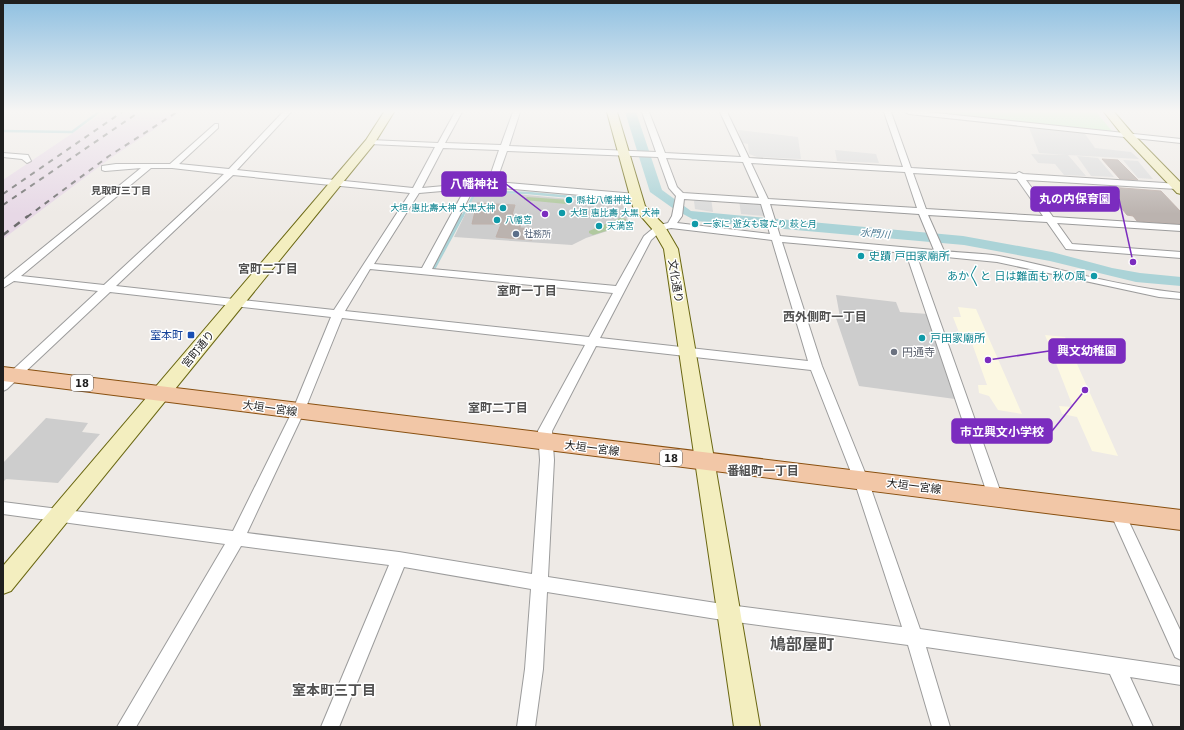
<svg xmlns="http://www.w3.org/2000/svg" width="1184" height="730" font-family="'DejaVu Sans','Noto Sans JP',sans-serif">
<rect width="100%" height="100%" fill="#eeeae6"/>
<path fill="#e7d8e6" d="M104,112h77l-69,45 -109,82v-59z"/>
<path fill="#fcf8e2" d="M958,307l18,2 46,105 -24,-4 -9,-14 -10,-3 -1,-8h9l-18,-50h-9l-7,-18h8z
M1045,335l20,2 53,119 -26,-5 -15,-34 -15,-3 -3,-8 14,1z"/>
<path fill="#cdcdcd" d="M484,191l139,13 6,20 -43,14 -14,7 -118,-8 22,-45z
M836,295l60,7 4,10 28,2 27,85 -96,-13 -23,-68 4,-1z
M46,418l42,5 -6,9 18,2 -42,49 -52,-4 -3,3v-19z"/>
<path fill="#b1c99f" d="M527,197l42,3 1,2 -4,2 -42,-4z
M620,218l6,1v6l-33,10 -4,-2v-2z"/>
<path fill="#caf4c8" d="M925,112h171l16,19z"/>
<path fill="#dbdbdb" d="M1028,125l55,6 12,17 36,4 8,7 -71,-4 18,21 -22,-1 -9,-11 -17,-1 -7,-9 35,1 -27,-2z
M738,130l60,7 3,22 -44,-2 -8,-3 -1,-10 -6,-1z
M835,150l41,4 3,9 -42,-2z
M1077,156l21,2 16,19 -23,-1z
M1123,160l15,1 15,18 -15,-1z
M698,198h13l2,14 -18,-3 -1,-8z
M739,200l17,1 7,4 2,11 -24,-2z"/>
<path fill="#abd3d7" d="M625,112h11l26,78 29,21 272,25 89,16 60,16 28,5 41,4v9l-45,-4 -86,-21 -86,-16 -268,-24 -22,-12 -24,-17z"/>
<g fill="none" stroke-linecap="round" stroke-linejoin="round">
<path stroke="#abd3d7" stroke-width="2.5" d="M3,131l69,1 27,-20
M462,217l14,-26 52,2 78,7"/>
<path stroke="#abd3d7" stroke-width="3.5" d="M434,268l28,-52"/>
</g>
<path fill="#bbb3af" stroke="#beb0aa" d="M1102,159l16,1 20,20 -18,-1z
M1109,187l52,4 20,21v12l-44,-3 -4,-5 -6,-1 -20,-25 5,1z
M477,203l38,2 -3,10h6v2h3l-1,11 16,1 -4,11 -36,-3 5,-13h-29z"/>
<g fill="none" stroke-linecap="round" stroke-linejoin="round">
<defs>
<path id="street" d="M283,112h8l-54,58 176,18 22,-41 -65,-3 -4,-2 4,-2 68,3 17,-31h7l-17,31 56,2 12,-33h7l-11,34 147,6 -14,-40h7l16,41 76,4 -21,-45h7l22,46 154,9 -19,-55h7l20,56 105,6 3,-2 4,2 157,10 1,3 -4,2 -151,-9 27,37 128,8v6l-124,-8 15,21 109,8v6l-115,-9 -19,-27 -119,-7 16,36c18,2 37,2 55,5 60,12 120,31 182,37v6l-22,-2 -162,-35 -81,-8 86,242 -2,4 -5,2 -5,-2 -2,-4 -82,-243 -124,-11 40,124 46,114 52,149 261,38v18l-51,-8 23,50h-19l-24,-53 -184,-27 24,80h-18l-24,-82 -179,-24 -182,-29 -4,77 -8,58h-18l8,-58 6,-80 -127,-22 -65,160h-18l68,-162 -148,-19 -105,181h-19l108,-183 -222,-30v-12l230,29 59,-119 39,-95 -221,-25 -103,97 -4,2v-12l95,-88 -84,-10 -11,7v-8l138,-112 -36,3 -3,-1v-4l14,-2h54l45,-40h3v4l-39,36 50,5zM443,148l56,2 -11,32 -66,6zM507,151l151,6 11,31 7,8 -4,20 -4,7 -12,3 -12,10 -28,50 -184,-17 42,-81 17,-1 145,13 4,-3 -4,-3 -140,-12zM666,158l77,4 16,36 -76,-5 -6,-6zM751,163l154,9 12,36 -149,-9zM151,168h21l52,6 -120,111 -83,-9zM913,173l104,6 26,37 -117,-7zM233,175l177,18 -76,117 -218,-24zM465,189l-43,79 -48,-4 45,-71zM684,199l77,5 9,30 -93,-11 5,-7zM770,204l149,10 15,36 -154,-14zM671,228l101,12 36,121 -208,-23 51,-98 11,-10zM370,269l243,24 -24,44 -244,-26zM342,318l243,27 -47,86 2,29 -8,114 -133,-22 -152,-19 57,-121zM596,346l215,24 43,110 48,147 -173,-22 -181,-28 6,-117 -2,-29z
M905,112h22l254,27v4l-272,-29z
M3,153l25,2 3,6 -4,2 -5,-4 -19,-2z
M1117,506l5,1 59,125v28l-6,-3 -65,-145 2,-5z"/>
<path id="secondary" d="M384,112h10l-20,32 -363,447 -8,3v-28l363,-426z
M607,112h10l28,94 19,19 14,24 82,478h-26l-70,-478 -11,-19 -20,-23z
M1104,112h10l18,21 49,50v11l-4,-1 -53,-56z"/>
<path id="primary" d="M3,367l1178,143v20l-1178,-149z"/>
</defs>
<use href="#street" stroke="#9c9c9c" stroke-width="2"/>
<use href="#secondary" stroke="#6a6711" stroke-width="2"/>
<use href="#primary" stroke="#895010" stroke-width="2"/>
<use href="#street" fill="#fff" fill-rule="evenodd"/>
<use href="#secondary" fill="#f3eebf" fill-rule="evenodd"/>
<use href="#primary" fill="#f2c7a7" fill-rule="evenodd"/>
<path stroke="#6d6d6d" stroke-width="2" stroke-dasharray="5.5 5.5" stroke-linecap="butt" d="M3,194l119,-82
M3,205l136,-93
M27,217l82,-61 68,-44"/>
<path stroke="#6d6d6d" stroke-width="2.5" stroke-dasharray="7 7" stroke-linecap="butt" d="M3,235l25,-19"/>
</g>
<linearGradient id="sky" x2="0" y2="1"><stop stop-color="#8fc0e1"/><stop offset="0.52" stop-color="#f7f6f4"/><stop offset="1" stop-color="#f7f6f4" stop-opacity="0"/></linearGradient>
<rect width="1184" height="214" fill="url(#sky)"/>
<g fill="#0f9aa8" stroke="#fff" stroke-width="1.5">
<circle cx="569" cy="200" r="4"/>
<circle cx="503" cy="208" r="4"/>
<circle cx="562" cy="213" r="4"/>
<circle cx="497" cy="220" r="4"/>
<circle cx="695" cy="224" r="4"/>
<circle cx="599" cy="226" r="4"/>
<circle cx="861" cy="256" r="4"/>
<circle cx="1094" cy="276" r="4"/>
<circle cx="922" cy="338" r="4"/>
</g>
<circle fill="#5c6f8a" stroke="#fff" stroke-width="1.5" cx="516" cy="234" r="4"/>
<rect fill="#1a4fb4" stroke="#fff" stroke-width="1.5" x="187" y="331" width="8" height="8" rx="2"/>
<circle fill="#6b7280" stroke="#fff" stroke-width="1.5" cx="894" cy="352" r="4"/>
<g text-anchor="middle" stroke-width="3" stroke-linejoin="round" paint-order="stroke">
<g font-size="9" fill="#0d838f" stroke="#fff" text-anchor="start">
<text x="577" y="203">縣社八幡神社</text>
<text x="495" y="211" text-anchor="end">大垣 惠比壽大神 大黒大神</text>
<text x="570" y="216">大垣 惠比壽 大黒 大神</text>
<text x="505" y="223">八幡宮</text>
<text x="703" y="227">一家に 遊女も寝たり 萩と月</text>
<text x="607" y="229">天満宮</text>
</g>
<g font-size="9" fill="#4e5e75" stroke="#fff" text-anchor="start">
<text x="524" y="237">社務所</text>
</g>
<g font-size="10" font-weight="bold" fill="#525252" stroke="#fff">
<text x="121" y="194">見取町三丁目</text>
</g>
<g font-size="10" font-style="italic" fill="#4e7c95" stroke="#fff">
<text transform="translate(875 233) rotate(5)" y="4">水門川</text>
</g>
<g fill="#fff" stroke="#626262" stroke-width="1">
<rect x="71" y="375" width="22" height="16" rx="3"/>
<rect x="660" y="450" width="22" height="16" rx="3"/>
</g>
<g font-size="10" font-weight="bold" fill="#1f1f1f">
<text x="82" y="387">18</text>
<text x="671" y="462">18</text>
</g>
<g font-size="11" fill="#0d838f" stroke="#fff" text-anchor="start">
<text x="869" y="260">史蹟 戸田家廟所</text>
<text x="1086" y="280" text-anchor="end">あか〱と 日は難面も 秋の風</text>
<text x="930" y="342">戸田家廟所</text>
</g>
<g font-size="11" fill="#1f1f1f" stroke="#fff">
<text transform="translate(676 281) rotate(81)" y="4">文化通り</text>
<text transform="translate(198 349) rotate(-51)" y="4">宮町通り</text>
<text transform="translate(270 408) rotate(8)" y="4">大垣一宮線</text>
<text transform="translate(592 448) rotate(7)" y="4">大垣一宮線</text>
<text transform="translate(914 486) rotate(7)" y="4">大垣一宮線</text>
</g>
<g font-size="11" fill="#164399" stroke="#fff" text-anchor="end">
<text x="183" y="339">室本町</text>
</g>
<g font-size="11" fill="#5b616d" stroke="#fff" text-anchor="start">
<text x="902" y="356">円通寺</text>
</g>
<g font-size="12" font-weight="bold" fill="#525252" stroke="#fff">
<text x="268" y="273">宮町二丁目</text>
<text x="527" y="295">室町一丁目</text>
<text x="825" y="321">西外側町一丁目</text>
<text x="498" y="412">室町二丁目</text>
<text x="763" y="475">番組町一丁目</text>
</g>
<g font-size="14" font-weight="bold" fill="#525252" stroke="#fff">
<text x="334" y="695">室本町三丁目</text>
</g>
<g font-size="16" font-weight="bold" fill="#525252" stroke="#fff">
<text x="802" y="650">鳩部屋町</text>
</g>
</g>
<path fill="none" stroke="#7b2cbf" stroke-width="1.5" d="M545 214L506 184M1133 262L1119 199M988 360L1049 351M1085 390L1052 431"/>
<g fill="#7b2cbf" stroke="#fff" stroke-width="1.5">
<circle cx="545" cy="214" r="4"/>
<circle cx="1133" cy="262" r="4"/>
<circle cx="988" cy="360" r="4"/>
<circle cx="1085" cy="390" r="4"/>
</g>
<g fill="#7b2cbf" stroke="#7b2cbf" stroke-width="1.5">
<rect x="442" y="172" width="64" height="24" rx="4"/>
<rect x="1031" y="187" width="88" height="24" rx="4"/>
<rect x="1049" y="339" width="76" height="24" rx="4"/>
<rect x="952" y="419" width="100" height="24" rx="4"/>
</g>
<g font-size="12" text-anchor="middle" font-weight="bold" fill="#fff">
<text x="474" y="188">八幡神社</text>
<text x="1075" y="203">丸の内保育園</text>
<text x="1087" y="355">興文幼稚園</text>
<text x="1002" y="436">市立興文小学校</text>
</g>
<rect width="1184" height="730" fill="none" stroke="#1f1f1f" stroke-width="8"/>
</svg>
